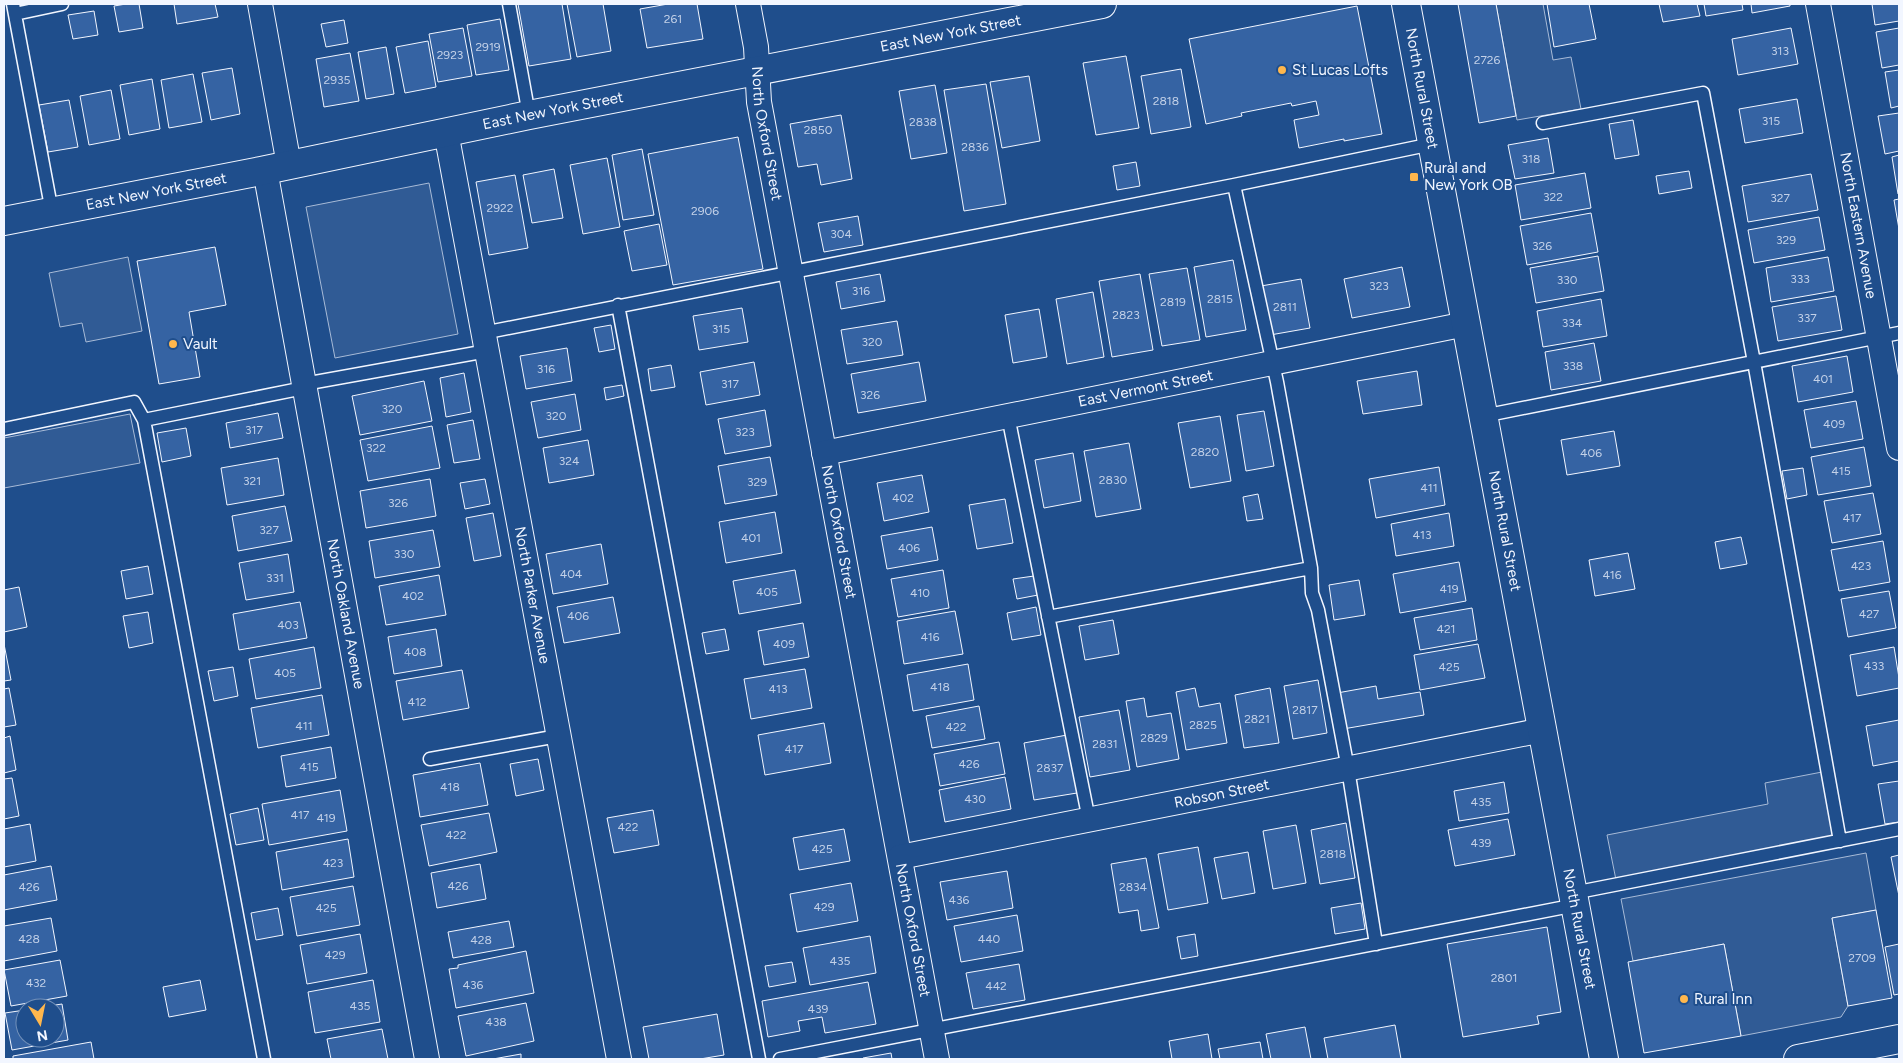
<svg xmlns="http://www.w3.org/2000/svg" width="1903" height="1063" font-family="Figtree,sans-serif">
<rect width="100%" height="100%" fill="#1f4e8c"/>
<path fill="#305b95" stroke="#a8bbd7" d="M1496,4h47l10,56 18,-3 10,52 -64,11z
M429,183l29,151 -123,24 -29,-151z
M128,257l14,74 -56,11 -4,-19 -22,4 -11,-54z
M130,414l10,49 -136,25v-50z
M1822,772l13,66 -219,42 -9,-45 161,-31 -3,-21z
M1866,853l10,57 -44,8 16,88 -7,11 -100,19 -17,-92 -91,17 -12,-62z"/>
<path fill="#3563a3" stroke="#f2f6ff" d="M126,4h13l4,24 -24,4 -5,-26z
M174,4h41l3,13 -41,7z
M518,4h44l9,55 -42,7z
M567,4h36l8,47 -34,6z
M668,4h29l6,35 -56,9 -7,-39z
M1458,4h38l20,112 -37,7z
M1547,4h42l7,35 -42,8z
M1659,4h38l3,12 -37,6z
M1704,4h38l1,6 -37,6z
M1751,4h39v2l-38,7z
M1872,4h27v17l-24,4z
M1357,6l25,128 -38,7v-2l-45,9 -5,-28 25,-5 -3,-14 -24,5 -1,-3 -50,10 1,3 -36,8 -17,-85z
M94,11l4,24 -25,4 -5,-24z
M500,19l9,51 -33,5 -9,-50z
M344,20l4,23 -22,4 -5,-23z
M463,28l9,48 -34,6 -9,-48z
M1791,28l7,36 -60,11 -6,-36z
M1899,28v37l-17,3 -6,-36z
M428,41l8,46 -31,6 -9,-46z
M386,47l8,47 -28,5 -8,-47z
M350,53l9,48 -35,6 -8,-48z
M1126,56l13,72 -43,7 -13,-72z
M232,68l8,46 -29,6 -9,-47z
M1181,69l10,58 -40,7 -10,-58z
M1899,70v36l-8,2 -6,-36z
M193,74l9,48 -33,6 -8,-48z
M1029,76l11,65 -38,7 -12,-66z
M152,79l8,50 -31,6 -9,-50z
M986,84l20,120 -42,7 -20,-121z
M935,85l12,68 -36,6 -12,-68z
M111,90l9,49 -31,6 -9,-49z
M1797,99l6,34 -58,10 -6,-34z
M69,100l9,47 -30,5 -9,-47z
M1899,113v38l-14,3 -7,-38z
M841,115l11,64 -31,6 -4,-21 -19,3 -8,-43z
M1633,120l6,35 -24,4 -6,-35z
M738,137l25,132 -90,16 -25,-131z
M1548,138l6,35 -39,6 -7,-34z
M642,149l12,66 -31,5 -11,-65z
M1899,155v39h-1l-6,-37z
M607,158l13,69 -37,7 -13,-69z
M1136,162l4,24 -23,4 -4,-24z
M554,169l9,49 -31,5 -9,-48z
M1689,171l3,17 -33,6 -3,-18z
M1585,173l6,35 -70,12 -6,-35z
M1811,174l7,36 -70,12 -6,-36z
M515,175l13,73 -39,7 -13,-73z
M1899,199v30l-5,-29z
M1591,213l7,39 -71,13 -7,-39z
M858,216l5,29 -39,7 -6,-29z
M1819,217l6,33 -71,13 -6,-33z
M659,224l8,41 -35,6 -8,-40z
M215,247l11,58 -37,7 11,65 -41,7 -22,-123z
M1598,256l6,35 -68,12 -6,-35z
M1828,257l6,34 -63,11 -5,-34z
M1233,260l13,70 -40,7 -12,-70z
M1402,267l8,40 -58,11 -8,-39z
M1187,268l13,72 -38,6 -13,-72z
M880,274l5,27 -44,8 -5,-27z
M1140,274l13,76 -41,7 -13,-76z
M1301,279l9,49 -40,7 -9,-49z
M1093,292l11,65 -37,7 -11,-65z
M1836,296l6,34 -64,11 -6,-34z
M1601,299l6,37 -64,11 -6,-36z
M742,308l6,34 -49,8 -6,-34z
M1039,309l8,48 -34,6 -8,-48z
M897,321l6,34 -56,9 -6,-34z
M611,325l4,24 -16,3 -5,-24z
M1594,343l7,38 -50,9 -6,-38z
M567,348l5,33 -46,8 -6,-33z
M1847,356l6,36 -55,10 -6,-36z
M754,362l6,33 -54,10 -6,-33z
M919,362l7,39 -68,12 -7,-39z
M671,365l4,22 -24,4 -3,-22z
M1417,371l5,34 -59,9 -6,-33z
M464,373l7,39 -25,5 -6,-39z
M424,381l8,40 -72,14 -8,-39z
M622,385l2,11 -18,4 -2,-12z
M575,394l6,36 -43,8 -7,-36z
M1856,401l7,38 -52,9 -7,-38z
M765,410l6,36 -46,8 -7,-35z
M1264,411l10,55 -28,5 -9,-56z
M278,413l5,25 -53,10 -4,-25z
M1220,416l11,65 -41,7 -12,-65z
M473,420l7,39 -26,4 -7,-38z
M432,426l8,42 -72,13 -8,-41z
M186,428l5,28 -29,6 -5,-29z
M1614,431l6,35 -53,9 -6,-35z
M588,440l6,35 -45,8 -6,-35z
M1129,443l12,66 -45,8 -12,-66z
M1864,447l7,39 -53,9 -7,-38z
M1073,453l8,48 -37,7 -9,-48z
M770,457l7,38 -52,9 -7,-38z
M278,458l6,37 -57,10 -6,-37z
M1439,467l6,38 -69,13 -7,-39z
M1803,468l4,27 -20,4 -5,-28z
M922,475l7,37 -45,9 -7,-38z
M430,479l6,37 -70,12 -6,-37z
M485,479l5,25 -25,5 -5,-26z
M1873,493l8,41 -49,9 -8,-42z
M1258,494l5,25 -16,2 -4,-24z
M1005,499l8,44 -36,6 -8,-44z
M285,506l7,35 -54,10 -6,-35z
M775,512l7,41 -56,10 -7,-41z
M493,513l8,43 -27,5 -8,-43z
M1449,513l5,33 -58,10 -5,-32z
M932,527l6,33 -51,9 -6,-33z
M433,530l7,37 -65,11 -6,-37z
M1741,537l6,27 -27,5 -5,-27z
M1883,541l7,41 -51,9 -8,-41z
M601,544l7,40 -55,10 -7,-40z
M1628,553l7,36 -40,7 -6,-36z
M288,554l6,38 -48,8 -7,-37z
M1459,562l7,39 -66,12 -7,-39z
M148,566l5,28 -27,5 -5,-28z
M795,570l6,33 -62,11 -6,-33z
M943,570l6,38 -51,9 -7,-38z
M439,575l7,40 -60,10 -7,-39z
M1034,576l4,19 -21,4 -4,-20z
M1359,580l6,35 -31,5 -5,-35z
M19,587l8,40 -23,5v-42z
M1889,591l7,37 -48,9 -7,-38z
M613,597l7,36 -56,10 -7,-36z
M300,602l7,36 -68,12 -6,-36z
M1036,607l5,28 -29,5 -5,-27z
M1472,608l5,32 -57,10 -6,-32z
M955,611l8,43 -59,10 -7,-43z
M148,612l5,31 -24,5 -6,-32z
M1113,620l6,34 -34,6 -6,-34z
M803,623l6,34 -45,8 -6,-34z
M436,629l6,37 -48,8 -6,-37z
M725,629l4,21 -23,4 -4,-21z
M4,644l7,36 -7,1z
M1478,644l7,34 -65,12 -6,-35z
M314,647l7,41 -65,11 -7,-40z
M1894,647l5,31v10l-42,8 -7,-41z
M968,664l6,36 -61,11 -6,-36z
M233,667l5,29 -24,5 -6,-30z
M805,669l7,39 -61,11 -7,-40z
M462,670l7,38 -66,12 -7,-39z
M1318,680l9,53 -34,6 -9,-53z
M1376,686l2,13 42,-7 4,23 -81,14 -6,-36z
M9,688l7,37 -12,2v-38z
M1195,688l4,19 21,-4 7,40 -41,7 -10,-58z
M1270,688l9,55 -35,5 -9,-53z
M322,695l7,40 -71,13 -7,-40z
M1144,698l3,19 24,-4 8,46 -42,8 -11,-66z
M979,706l6,33 -53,9 -6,-32z
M1119,710l11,60 -40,7 -11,-60z
M1899,720v41l-26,5 -7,-40z
M824,723l7,40 -66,12 -7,-40z
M1067,735l10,58 -43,7 -10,-57z
M10,736l6,34 -12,3v-35z
M999,742l6,32 -65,12 -6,-32z
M331,747l5,31 -50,9 -5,-31z
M538,759l6,31 -28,6 -6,-32z
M480,763l8,42 -68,12 -7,-42z
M1005,777l6,32 -66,13 -6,-32z
M12,778l7,38 -15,3v-40z
M1899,781v41l-14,2 -7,-40z
M1504,782l5,31 -50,8 -5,-30z
M340,790l7,41 -78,14 -7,-41z
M258,808l6,32 -28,5 -6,-31z
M653,810l6,35 -45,8 -7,-35z
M489,813l8,39 -68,14 -8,-41z
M1508,819l7,36 -60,11 -7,-36z
M1346,823l9,55 -35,6 -9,-54z
M30,824l6,37 -32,6v-38z
M1296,825l10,58 -33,6 -10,-58z
M844,829l6,32 -51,9 -6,-32z
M348,839l6,38 -72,13 -6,-38z
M1198,847l10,56 -40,7 -10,-56z
M1248,852l7,41 -33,6 -8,-41z
M1899,855v41l-8,-39z
M1146,858l13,70 -18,3 -3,-21 -19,3 -8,-49z
M480,864l6,35 -49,9 -6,-35z
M51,866l6,34 -53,10v-35z
M1007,871l6,37 -66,12 -7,-38z
M851,883l7,38 -61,11 -7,-38z
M353,886l7,39 -63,11 -7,-39z
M1361,903l4,26 -30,5 -4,-26z
M278,908l5,27 -27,5 -5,-27z
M1876,910l16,88 -44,8 -16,-88z
M1017,915l6,36 -62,11 -7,-36z
M51,918l6,33 -53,10v-35z
M509,921l5,26 -61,11 -5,-26z
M1547,927l14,85 -24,4 2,8 -76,13 -16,-93z
M360,934l7,39 -60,11 -7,-39z
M1195,934l3,22 -17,3 -4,-22z
M870,936l6,37 -66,12 -7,-37z
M1724,944l17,92 -97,17 -16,-91z
M1899,944v50l-5,1 -9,-48z
M526,951l8,42 -78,15 -7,-39 9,-1v-3z
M60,960l7,36 -56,10 -7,-36z
M792,962l4,20 -27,5 -4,-21z
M1019,964l6,36 -52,9 -7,-36z
M200,980l6,30 -37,7 -6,-30z
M373,980l7,42 -65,11 -7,-41z
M868,982l8,42 -51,9 -3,-16 -24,4 2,10 -32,6 -6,-36z
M526,1003l8,38 -68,15 -8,-40z
M62,1004l6,36 -56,10 -7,-37 20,-3v28h30v-30h-19z
M717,1014l7,41 -24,4h-51l-6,-32z
M1395,1025l6,34h-73l-4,-21z
M1305,1027l6,32h-40l-5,-25z
M382,1029l6,30h-57l-4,-20z
M1208,1034l4,25h-40l-3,-18z
M91,1042l3,17h-81v-3z
M1260,1042l3,17h-43l-2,-10z
M891,1053l1,6h-29v-1z
M521,1054v5h-28z"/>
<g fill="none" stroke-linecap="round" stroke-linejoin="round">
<defs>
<path id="service" d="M13,4l39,208
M509,4l20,111
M15,14l47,-10
M1543,123l160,-30 51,269 86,479
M1234,185l43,197 34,186 1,25 6,17 30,159 28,175
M618,305l141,754
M483,333l751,-148 198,-41
M304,384l183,-33
M1008,416l81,404
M1483,416l416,-83
M144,420l160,-32
M4,429l130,-27 10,18 120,639
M1048,617l263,-49
M430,759l128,-23
M1573,893l326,-64
M780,1059l796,-154"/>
<g id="minor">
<path d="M260,4l29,161"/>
<path id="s1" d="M748,4l8,43 3,55 178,957"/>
<path id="s2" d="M1818,4l81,444"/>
<path id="s3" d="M446,132l173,927"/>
<path id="s4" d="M265,170l162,889"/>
<path id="s5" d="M824,453l642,-129"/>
<path id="s6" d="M900,857l643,-127"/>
</g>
<g id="secondary">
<path id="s7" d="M1406,4l198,1055"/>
<path id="s8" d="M4,221l257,-50 268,-56 573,-111"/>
<path d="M1798,1059l101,-20"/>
</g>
</defs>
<use href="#service" stroke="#f2f6ff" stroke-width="15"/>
<use href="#minor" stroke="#f2f6ff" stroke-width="26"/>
<use href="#secondary" stroke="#f2f6ff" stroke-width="30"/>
<use href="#service" stroke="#1f4e8c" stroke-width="12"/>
<use href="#minor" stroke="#1f4e8c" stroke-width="24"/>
<use href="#secondary" stroke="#1f4e8c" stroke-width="28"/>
</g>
<g fill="#ffb74d" stroke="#1f4e8c" stroke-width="2">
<circle cx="1282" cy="70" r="5"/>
<rect x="1409" y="172" width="10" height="10" rx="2.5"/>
<circle cx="173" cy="344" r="5"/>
<circle cx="1684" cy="999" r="5"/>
</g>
<g text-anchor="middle" stroke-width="4" stroke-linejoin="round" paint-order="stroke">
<g font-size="12" fill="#c3d1e8">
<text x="673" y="23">261</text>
<text x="488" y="51">2919</text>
<text x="1780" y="55">313</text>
<text x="450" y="59">2923</text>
<text x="1487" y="64">2726</text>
<text x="337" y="84">2935</text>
<text x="1166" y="105">2818</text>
<text x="1771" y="125">315</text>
<text x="923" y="126">2838</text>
<text x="818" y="134">2850</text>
<text x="975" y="151">2836</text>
<text x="1531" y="163">318</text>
<text x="1553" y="201">322</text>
<text x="1780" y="202">327</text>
<text x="500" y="212">2922</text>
<text x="705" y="215">2906</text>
<text x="841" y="238">304</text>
<text x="1786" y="244">329</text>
<text x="1542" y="250">326</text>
<text x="1800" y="283">333</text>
<text x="1567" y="284">330</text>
<text x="1379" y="290">323</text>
<text x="861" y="295">316</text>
<text x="1220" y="303">2815</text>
<text x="1173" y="306">2819</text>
<text x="1285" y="311">2811</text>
<text x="1126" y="319">2823</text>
<text x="1807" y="322">337</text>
<text x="1572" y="327">334</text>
<text x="721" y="333">315</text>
<text x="872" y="346">320</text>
<text x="1573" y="370">338</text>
<text x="546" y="373">316</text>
<text x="1823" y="383">401</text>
<text x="730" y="388">317</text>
<text x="870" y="399">326</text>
<text x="392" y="413">320</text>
<text x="556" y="420">320</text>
<text x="1834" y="428">409</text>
<text x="254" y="434">317</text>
<text x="745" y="436">323</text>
<text x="376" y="452">322</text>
<text x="1205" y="456">2820</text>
<text x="1591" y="457">406</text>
<text x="569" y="465">324</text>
<text x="1841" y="475">415</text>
<text x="1113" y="484">2830</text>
<text x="252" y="485">321</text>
<text x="757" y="486">329</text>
<text x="1429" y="492">411</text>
<text x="903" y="502">402</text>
<text x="398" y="507">326</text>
<text x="1852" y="522">417</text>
<text x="269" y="534">327</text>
<text x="1422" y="539">413</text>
<text x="751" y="542">401</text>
<text x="909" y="552">406</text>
<text x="404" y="558">330</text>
<text x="1861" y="570">423</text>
<text x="571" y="578">404</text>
<text x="1612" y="579">416</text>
<text x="275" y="582">331</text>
<text x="1449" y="593">419</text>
<text x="767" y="596">405</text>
<text x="920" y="597">410</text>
<text x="413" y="600">402</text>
<text x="1869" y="618">427</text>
<text x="578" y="620">406</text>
<text x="288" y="629">403</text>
<text x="1446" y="633">421</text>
<text x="930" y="641">416</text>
<text x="784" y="648">409</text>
<text x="415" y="656">408</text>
<text x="1874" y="670">433</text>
<text x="1449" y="671">425</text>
<text x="285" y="677">405</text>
<text x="940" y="691">418</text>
<text x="778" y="693">413</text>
<text x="417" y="706">412</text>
<text x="1305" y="714">2817</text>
<text x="1257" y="723">2821</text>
<text x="1203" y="729">2825</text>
<text x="304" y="730">411</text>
<text x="956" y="731">422</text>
<text x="1154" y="742">2829</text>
<text x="1105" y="748">2831</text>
<text x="794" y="753">417</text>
<text x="969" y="768">426</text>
<text x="309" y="771">415</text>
<text x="1050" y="772">2837</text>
<text x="450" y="791">418</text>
<text x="975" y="803">430</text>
<text x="1481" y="806">435</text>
<text x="300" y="819">417</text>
<text x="326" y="822">419</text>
<text x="628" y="831">422</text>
<text x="456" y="839">422</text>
<text x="1481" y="847">439</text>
<text x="822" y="853">425</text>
<text x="1333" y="858">2818</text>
<text x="333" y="867">423</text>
<text x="458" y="890">426</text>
<text x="29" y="891">426</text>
<text x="1133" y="891">2834</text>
<text x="959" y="904">436</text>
<text x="824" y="911">429</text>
<text x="326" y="912">425</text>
<text x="29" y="943">428</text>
<text x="989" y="943">440</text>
<text x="481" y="944">428</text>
<text x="335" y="959">429</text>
<text x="1862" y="962">2709</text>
<text x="840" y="965">435</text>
<text x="1504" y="982">2801</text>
<text x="36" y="987">432</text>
<text x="473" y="989">436</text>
<text x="996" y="990">442</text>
<text x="360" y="1010">435</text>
<text x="818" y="1013">439</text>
<text x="496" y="1026">438</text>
</g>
<g font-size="15" fill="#f2f6ff" stroke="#1f4e8c">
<text dy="5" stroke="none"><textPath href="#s8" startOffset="965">East New York Street</textPath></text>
<text dy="5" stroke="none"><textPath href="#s7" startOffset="86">North Rural Street</textPath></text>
<text dy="5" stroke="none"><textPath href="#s8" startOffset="560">East New York Street</textPath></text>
<text dy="5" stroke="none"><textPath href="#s1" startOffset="131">North Oxford Street</textPath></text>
<text dy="5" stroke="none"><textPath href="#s8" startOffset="155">East New York Street</textPath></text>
<text dy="5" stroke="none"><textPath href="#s2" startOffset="225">North Eastern Avenue</textPath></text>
<text dy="5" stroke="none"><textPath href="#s5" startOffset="328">East Vermont Street</textPath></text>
<text dy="5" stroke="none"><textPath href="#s1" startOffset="536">North Oxford Street</textPath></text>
<text dy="5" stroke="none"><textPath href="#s7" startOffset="536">North Rural Street</textPath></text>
<text dy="5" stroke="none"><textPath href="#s3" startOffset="471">North Parker Avenue</textPath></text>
<text dy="5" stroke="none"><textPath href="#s4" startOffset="451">North Oakland Avenue</textPath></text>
<text dy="5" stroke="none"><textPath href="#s6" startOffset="328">Robson Street</textPath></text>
<text dy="5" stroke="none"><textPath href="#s1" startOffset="941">North Oxford Street</textPath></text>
<text dy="5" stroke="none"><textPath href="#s7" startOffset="941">North Rural Street</textPath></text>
</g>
<g font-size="15" fill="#f2f6ff" stroke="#1f4e8c" text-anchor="start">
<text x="1292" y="75">St Lucas Lofts</text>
<text x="1424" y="173">Rural and<tspan x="1424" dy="17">New York OB</tspan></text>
<text x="183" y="349">Vault</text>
<text x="1694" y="1004">Rural Inn</text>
</g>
</g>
<rect width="1903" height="1063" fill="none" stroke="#f2f6ff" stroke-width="10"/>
<g transform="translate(40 1023) rotate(170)"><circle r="24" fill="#1f4e8c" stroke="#7391ba"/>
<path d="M0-4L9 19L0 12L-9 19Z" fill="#ffb74d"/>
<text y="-8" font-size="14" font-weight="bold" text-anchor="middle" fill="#f2f6ff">N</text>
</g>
</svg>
